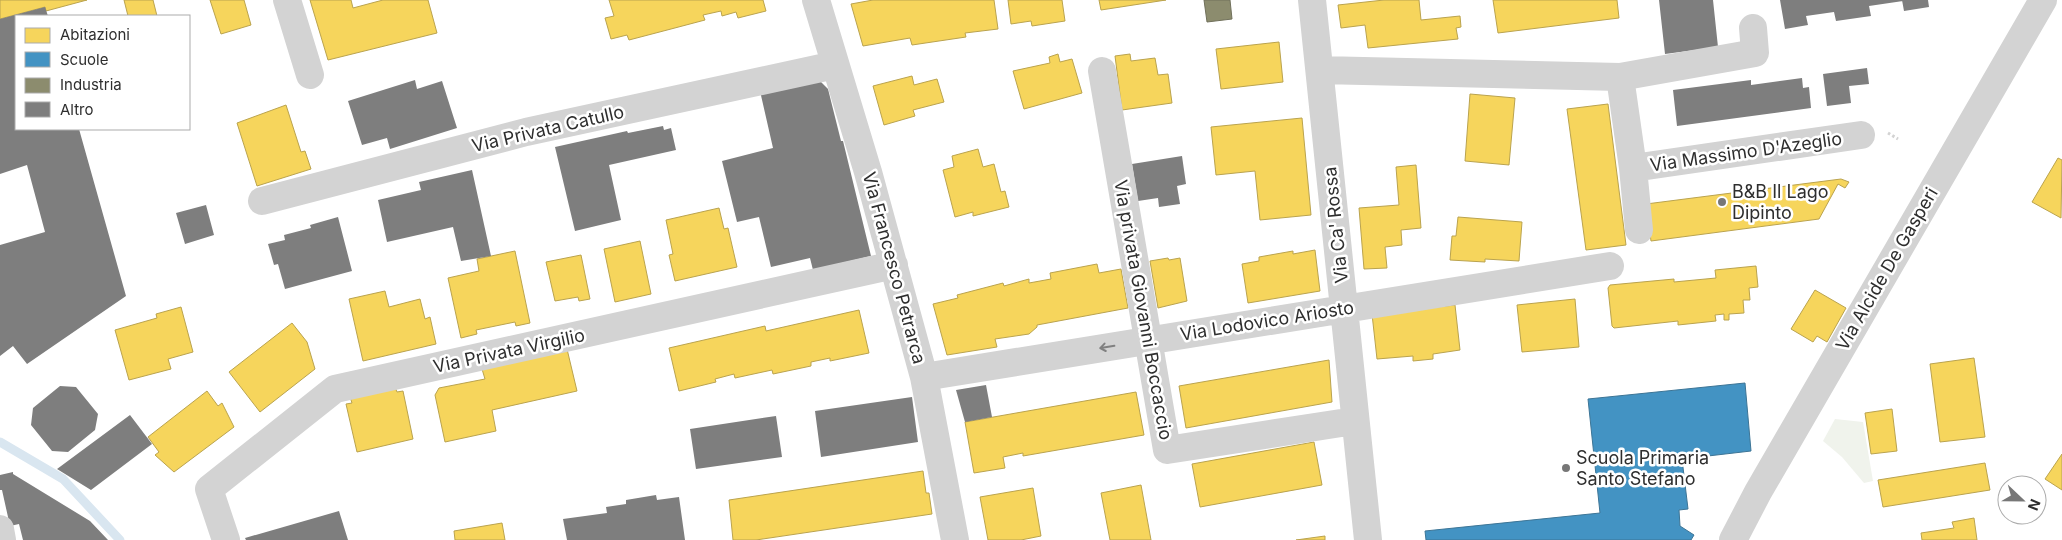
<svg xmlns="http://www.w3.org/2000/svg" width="2062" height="540" font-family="Inter,sans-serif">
<rect width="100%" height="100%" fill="#fff"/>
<path fill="#f0f3ec" d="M1835,419l28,3 10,59 -9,2 -22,-26 -19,-16z"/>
<path fill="#f6d55c" stroke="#baa34e" d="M0,0h87l-41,11 -1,-4 -45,12z
M124,0h29l4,16h-29z
M210,0h34l7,25 -30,9z
M310,0h41l2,8 30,-8h45l9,33 -109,27z
M609,0h154l3,11 -28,7 -2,-6 -14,4 -1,-5 -18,4 2,5 -34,9 -42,11 -2,-5 -16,4 -6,-21 9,-2z
M873,0h121l4,29 -33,4 1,4 -54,8 -2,-7 -47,8 -12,-42z
M1008,0h54l3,21 -33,5 -1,-5 -20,3z
M1099,0h67l-65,10z
M1384,0h35l2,20 39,-4 1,11 -5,1 2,11 -90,9 -3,-23 -24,3 -3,-23z
M1493,0h124l2,18 -121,15z
M1279,42l4,40 -62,7 -5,-40z
M1058,54l2,8 12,-3 10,34 -58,16 -11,-38 37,-8 -1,-6z
M1130,54l1,7 24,-3 3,17 10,-1 4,29 -50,7 -7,-54z
M912,76l2,9 23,-6 7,23 -31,8 2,6 -31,9 -11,-39z
M1470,94l45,4 -6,67 -44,-4z
M1608,104l18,141 -40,5 -19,-141z
M286,105l15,47 4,-1 6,18 -54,17 -20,-63z
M1302,118l9,97 -51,5 -5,-49 -39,4 -5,-48z
M978,149l5,18 11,-3 7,28 4,-1 4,16 -36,9v-4l-18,5 -12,-47 11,-3 -2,-11z
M2058,158l4,2 -1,58 -29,-16z
M1416,165l5,63 -20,2 1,15 -17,2 2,21 -23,1 -5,-61 40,-3 -3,-38z
M1841,179l8,3 -4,6 -7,-4 -19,35 -168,22 -5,-37z
M719,208l5,21 4,-1 9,39 -62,14 -6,-26 4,-1 -7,-34z
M1458,217l64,5 -3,39 -34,-2v3l-35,-2 2,-24h4z
M640,241l11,53 -36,8 -11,-53z
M1315,250l5,41 -72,12 -6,-39 17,-3v-4l34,-6v3z
M515,251l15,72 -14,3 -1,-4 -39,8 1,4 -16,4 -13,-60 31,-7 -2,-12z
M581,255l9,44 -11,2 -1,-4 -23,4 -9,-39z
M1168,258l1,2 11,-2 7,43 -29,7 -8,-47z
M1097,264l2,9 22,-4 7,39 -91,17v2l-8,7 -34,5 2,8 -50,8 -14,-51 25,-6 -1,-3 46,-12 1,3 25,-7v4l22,-4 -1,-6z
M1756,266l2,21 -9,1 1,12h-7l1,13 -15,1v6h-5v-6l-9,1 1,6 -38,4v-4l-64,7 -2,-2 -4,-38 2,-3 64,-6v3l42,-4 -1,-8z
M1815,290l31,18 -19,34 -10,-6 -4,6 -22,-13z
M385,291l4,16 31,-8 5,20 5,-2 6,27 -73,17 -14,-62z
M1575,299l4,48 -57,5 -5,-47z
M1455,305l5,45 -27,4v5l-20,2v-5l-36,3 -5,-45z
M181,307l12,45 -25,7 3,10 -42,11 -14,-50 42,-12 -1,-4z
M859,310l10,43 -39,8v-3l-19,4v4l-38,8 -1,-4 -37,8 -1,-4 -19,5 1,3 -37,9 -10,-43 96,-22 1,5z
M292,323l15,19 8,27 -55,43 -31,-40z
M567,349l10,42 -85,19 4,21 -51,11 -10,-47 4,-7 46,-9 -3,-10z
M1974,358l11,79 -45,5 -10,-78z
M1329,360l3,42 -146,26 -7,-42z
M395,387l2,5 6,-1 10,48 -56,13 -11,-48 6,-1 -2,-6z
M207,391l11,15 4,-3 12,24 -60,45 -19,-17 4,-3 -11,-15z
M1136,392l8,43 -121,21v-3l-20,4 2,11 -31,5 -9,-51z
M1892,409l5,42 -26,3 -6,-41z
M1314,442l8,43 -122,22 -8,-43z
M2062,454v36l-17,-11z
M1985,463l5,27 -107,17 -5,-27z
M923,471l3,22h3l3,21 -176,26h-23l-4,-40z
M1141,485l10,55h-41l-9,-47z
M1033,488l8,48 -20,4h-33l-8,-43z
M1974,518l3,22h-55l-1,-7 33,-5 -2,-6z
M502,523l3,17h-50l-1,-9z
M1325,536v4h-29z"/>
<path fill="#4393c3" stroke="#3d7596" d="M1745,383l6,68 -69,8 6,50 -9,1 1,16 14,9 -3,5h-265l-1,-9 175,-18 -12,-114z"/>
<path fill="#8c8c6e" stroke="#70705b" d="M1204,0h26l2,19 -25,3z"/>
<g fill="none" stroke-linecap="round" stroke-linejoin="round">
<path stroke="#d9e6f0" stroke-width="9" d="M0,442l63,37 57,61"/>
</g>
<path fill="#7e7e7e" d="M1659,0h54l5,47 -53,7z
M1780,0h122l1,1 -34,5 2,10 -35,5 -2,-9 -28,4 2,9 -23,4z
M1902,0h26l1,7 -25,4z
M45,7l3,9h-32v113h63l47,167 -99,68 -14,-18 -13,10v-111l45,-13 -18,-67 -27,9v-155z
M1867,68l2,16 -20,2 2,17 -24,3 -4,-32z
M1802,78l1,10 6,-1 2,21 -134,18 -4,-36 78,-10v5z
M415,80l2,9 25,-8 15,47 -67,21 -3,-11 -25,7 -14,-44z
M820,81l8,8 13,52h2l28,115 -58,14 -3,-12 -39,9 -12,-50 -22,5 -15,-61 51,-13 -13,-57z
M663,126l1,4 7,-2 5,22 -67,15 12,55 -46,11 -20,-84 72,-16 1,2z
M1182,156l4,28 -9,2 3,18 -21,3 -1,-9 -20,3 -6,-37z
M472,170l19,86 -30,5 -8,-34 -66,15 -9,-42 43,-10 -2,-8z
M206,205l8,30 -29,9 -9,-31z
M338,217l14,54 -67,18 -7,-25 -4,1 -6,-21 17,-4 -1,-5 27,-7 -1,-3z
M986,385l6,32 -27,5 -9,-32z
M60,386l16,1 22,27 -3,16 -27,22 -16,-1 -21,-26 2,-17z
M912,397l6,45 -97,15 -6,-46z
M130,415l22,29 -61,46 -34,-21z
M776,416l6,41 -86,12 -6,-40z
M13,472v2l77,47 18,19h-85l-4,-16 -9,2 -8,-36h-2v-15z
M656,495l1,5 22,-3 6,43h-118l-4,-21 44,-6 -1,-6 20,-3v-4z
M339,511l9,29h-102l-1,-2z"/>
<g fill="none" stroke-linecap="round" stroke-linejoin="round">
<path stroke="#d3d3d3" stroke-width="3" stroke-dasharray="2.5 2.5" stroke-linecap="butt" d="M1888,133l10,6"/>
<path stroke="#d3d3d3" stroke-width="28" d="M287,0l23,75
M816,0l52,172 56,205 31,163
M1312,0l56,540
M1320,70l300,7 13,91 228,-33
M1102,71l65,379 187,-29
M1620,77l135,-24 -2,-25
M1633,168l6,62
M262,201l264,-69 309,-67
M924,377l686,-111
M0,529l2,11
M226,540l-17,-51 126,-100 559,-124
M1733,540l25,-48 285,-492"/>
</g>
<defs><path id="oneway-shaft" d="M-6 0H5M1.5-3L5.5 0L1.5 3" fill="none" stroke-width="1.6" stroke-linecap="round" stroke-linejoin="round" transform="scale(1.25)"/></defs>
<use stroke="#808080" href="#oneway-shaft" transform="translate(1107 347) rotate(171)"/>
<g fill="#777" stroke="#fff" stroke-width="2">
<circle cx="1722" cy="202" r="5"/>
<circle cx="1566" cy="468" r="5"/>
</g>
<g text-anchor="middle" stroke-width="5" stroke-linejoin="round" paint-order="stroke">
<g font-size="18" fill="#2e2e2e" stroke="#fff">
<text transform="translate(548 129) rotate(-13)" y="6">Via Privata Catullo</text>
<text transform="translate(1746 152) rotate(-8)" y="6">Via Massimo D'Azeglio</text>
<text transform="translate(1336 225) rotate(-96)" y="6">Via Ca' Rossa</text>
<text transform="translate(894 268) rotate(75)" y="6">Via Francesco Petrarca</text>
<text transform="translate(1887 269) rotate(-60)" y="6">Via Alcide De Gasperi</text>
<text transform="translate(1143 310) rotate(80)" y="6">Via privata Giovanni Boccaccio</text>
<text transform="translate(1267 321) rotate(-9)" y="6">Via Lodovico Ariosto</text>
<text transform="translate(509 351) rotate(-12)" y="6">Via Privata Virgilio</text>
</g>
<g font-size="18" fill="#2e2e2e" stroke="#fff" text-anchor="start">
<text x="1732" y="198">B&amp;B Il Lago<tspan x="1732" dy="21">Dipinto</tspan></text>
<text x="1576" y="464">Scuola Primaria<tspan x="1576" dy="21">Santo Stefano</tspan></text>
</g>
</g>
<rect x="15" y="15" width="175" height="115" fill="#ffffff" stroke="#ababab"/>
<rect x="25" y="28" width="25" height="15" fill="#f6d55c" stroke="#ababab"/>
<text x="60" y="40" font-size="15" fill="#2e2e2e">Abitazioni</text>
<rect x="25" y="52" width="25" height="15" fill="#4393c3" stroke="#ababab"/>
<text x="60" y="65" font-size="15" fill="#2e2e2e">Scuole</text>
<rect x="25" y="78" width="25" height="15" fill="#8c8c6e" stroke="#ababab"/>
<text x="60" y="90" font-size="15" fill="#2e2e2e">Industria</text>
<rect x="25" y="102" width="25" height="15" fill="#7e7e7e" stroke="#ababab"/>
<text x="60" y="115" font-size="15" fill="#2e2e2e">Altro</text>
<g transform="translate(2022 500) rotate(112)"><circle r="24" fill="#ffffff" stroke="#ababab"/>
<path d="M0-4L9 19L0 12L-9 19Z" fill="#777777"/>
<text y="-8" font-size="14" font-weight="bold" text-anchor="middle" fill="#2e2e2e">N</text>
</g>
</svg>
